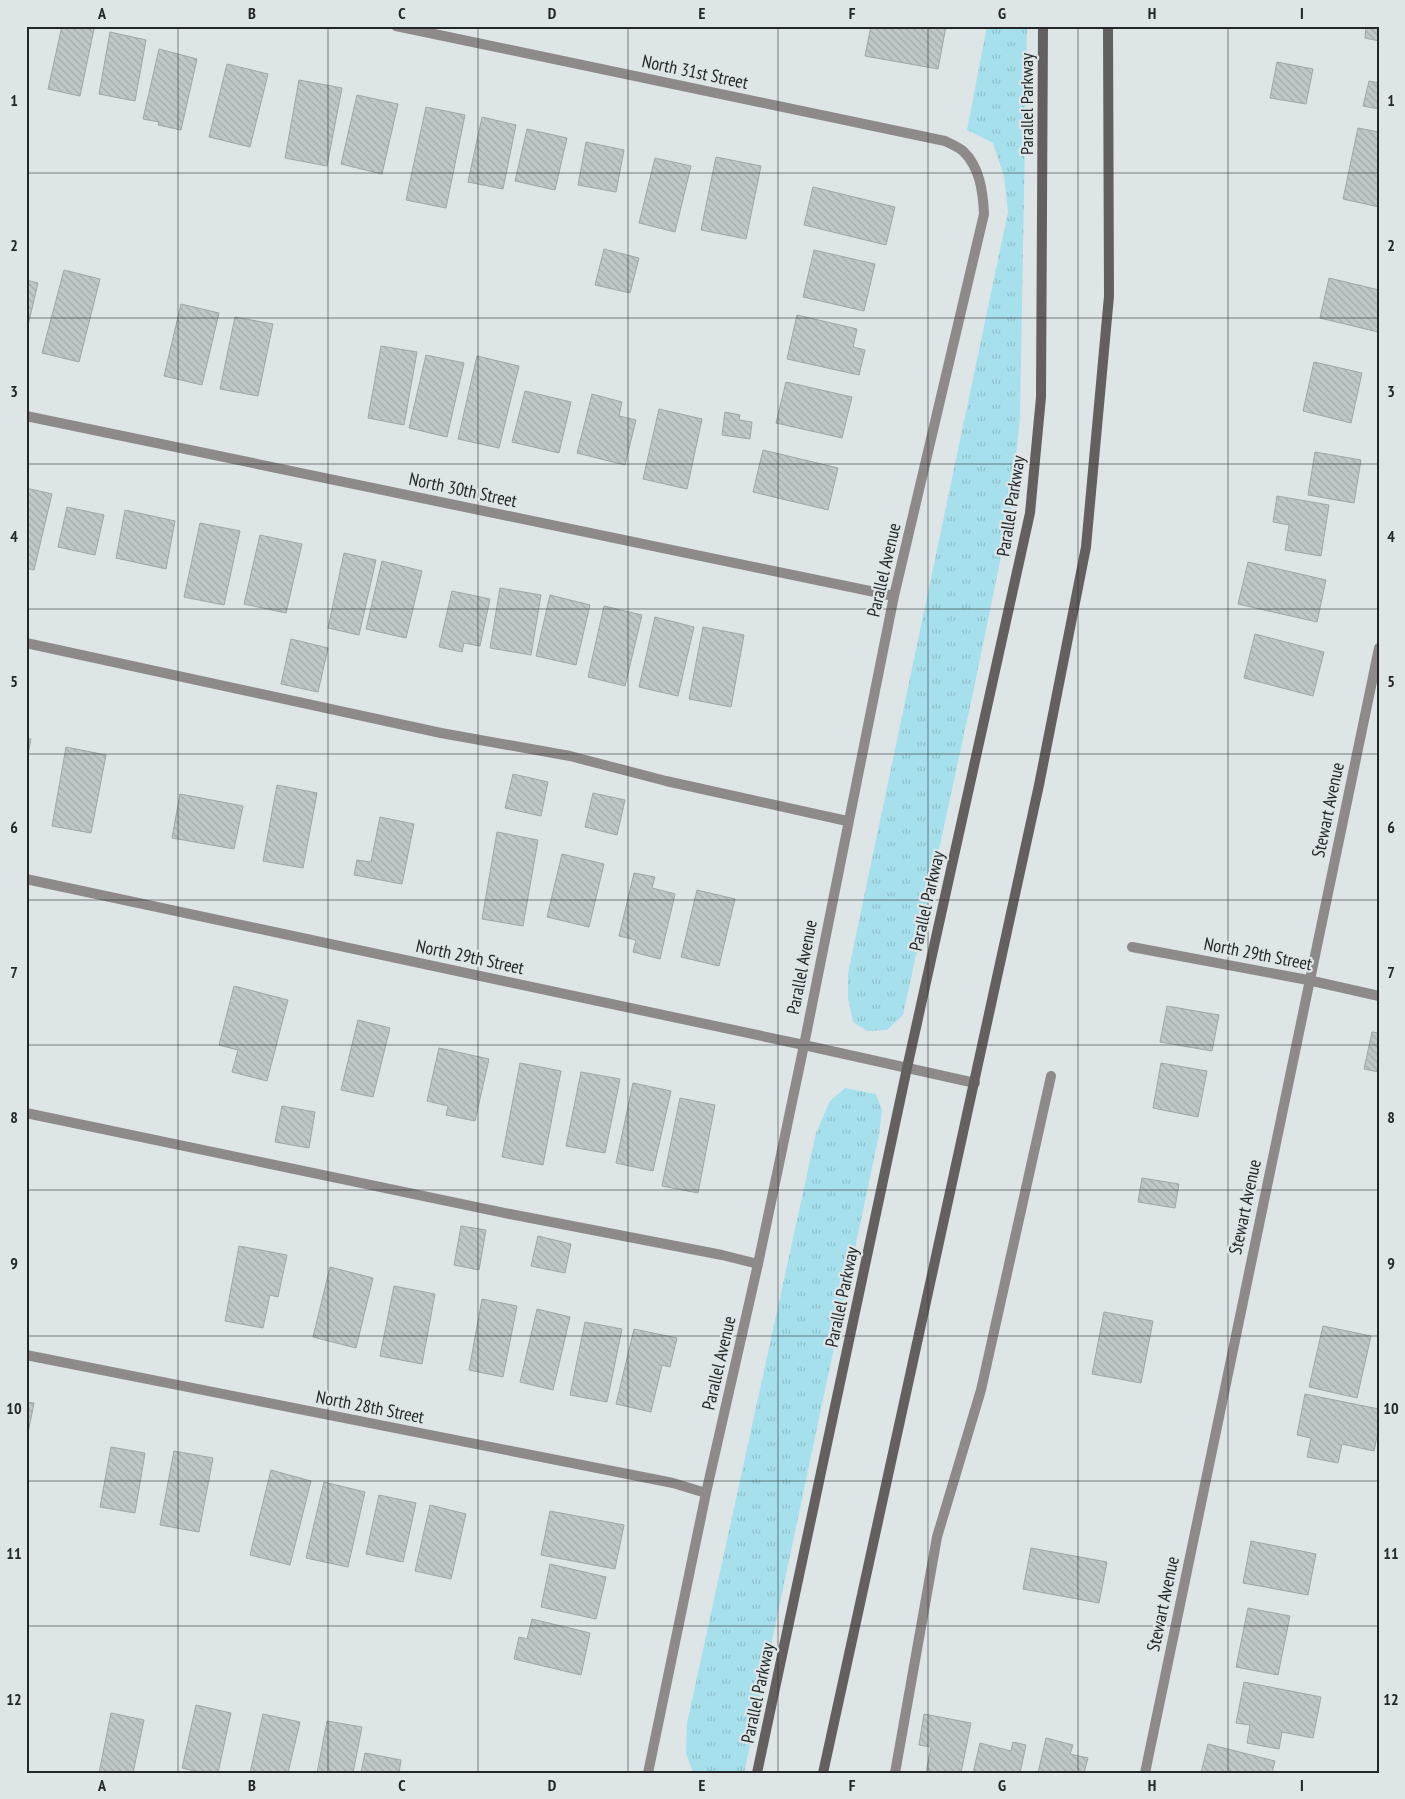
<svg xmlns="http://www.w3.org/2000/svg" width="1405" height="1799" font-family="'PT Sans Narrow',sans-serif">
<defs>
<pattern id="grass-tufts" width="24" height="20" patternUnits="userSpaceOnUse" patternTransform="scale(1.25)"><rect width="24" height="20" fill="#a6e0ec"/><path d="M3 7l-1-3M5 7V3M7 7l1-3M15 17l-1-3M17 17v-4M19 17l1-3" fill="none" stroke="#8fc0ca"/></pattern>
<pattern id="building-back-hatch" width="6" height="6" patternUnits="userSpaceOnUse" patternTransform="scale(1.25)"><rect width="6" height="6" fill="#c0c7c9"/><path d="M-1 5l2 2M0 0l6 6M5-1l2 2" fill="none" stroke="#a5abad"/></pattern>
</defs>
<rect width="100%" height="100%" fill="#dee5e7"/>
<path fill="url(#grass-tufts)" d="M987,26h40l-7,391 -9,91 -38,185 -70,322 -16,15 -20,1 -14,-9 -5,-24v-25l160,-761 -4,-36 -11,-33 -26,-13z
M845,1088l31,6 6,16 -3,25 -135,638h-51l-7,-20 1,-30 129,-590 14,-32z"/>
<path fill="url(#building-back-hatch)" stroke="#9fa6a8" d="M62,26h22l10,3 -14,67 -32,-7z
M871,26h75l-8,43 -73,-13z
M1366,26h13v15l-14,-3z
M110,32l36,8 -11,61 -36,-7z
M159,49l38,10 -16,71 -23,-5 1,-3 -16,-3z
M1277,62l36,7 -7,35 -36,-6z
M227,64l41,10 -18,73 -41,-10z
M299,80l43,8 -15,78 -42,-8z
M1369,81l10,2v26l-16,-3z
M357,95l41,9 -16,70 -41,-10z
M426,107l39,8 -19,93 -40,-8z
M482,117l34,8 -13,64 -35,-7z
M1358,128l21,4v75l-36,-8z
M527,129l40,9 -12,52 -40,-9z
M586,142l38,8 -8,42 -38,-7z
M716,157l45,9 -15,73 -45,-9z
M655,158l36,8 -16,66 -36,-9z
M813,187l82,20 -9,38 -82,-20z
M604,249l35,9 -9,35 -35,-8z
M814,250l61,14 -11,47 -61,-14z
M64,270l36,9 -21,83 -37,-9z
M1329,278l50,12 -1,42 -58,-14z
M26,280l12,3 -12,51z
M181,304l38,9 -17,72 -38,-9z
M797,315l60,14 -4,18 12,3 -6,25 -72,-16z
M235,317l38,7 -15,72 -38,-7z
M381,346l36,6 -13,73 -36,-7z
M426,355l38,8 -17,74 -38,-9z
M477,356l42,10 -20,82 -41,-9z
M1314,362l48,11 -11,50 -48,-12z
M786,382l66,15 -10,41 -66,-15z
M525,391l46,11 -12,51 -47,-11z
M592,394l30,8 -3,14 17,4 -11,45 -48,-12z
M659,409l43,10 -15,70 -44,-10z
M725,412l15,3 -1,5 13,2 -2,17 -28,-4z
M763,450l75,18 -10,42 -75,-18z
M1315,452l46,8 -7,43 -46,-8z
M26,488l26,6 -18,76 -8,-2z
M1277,496l52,9 -8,51 -36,-6 4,-25 -16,-3z
M67,507l37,8 -9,40 -37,-8z
M125,510l50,11 -9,48 -50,-11z
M200,523l40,8 -16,74 -40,-8z
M260,535l42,9 -16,69 -42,-9z
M344,553l32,7 -17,75 -31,-7z
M382,561l40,10 -16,67 -40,-9z
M1248,562l78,18 -9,42 -79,-18z
M500,588l41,7 -10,60 -41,-7z
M452,591l38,8 -10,47 -16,-3 -2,9 -23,-5z
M550,595l40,10 -14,60 -40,-9z
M604,606l38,9 -17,71 -37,-9z
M655,617l39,10 -16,69 -39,-9z
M703,627l41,8 -13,72 -42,-8z
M1255,634l69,18 -11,44 -69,-18z
M291,639l37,9 -10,44 -37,-8z
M26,738l5,1 -5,25z
M66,747l40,8 -15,78 -39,-7z
M513,774l35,8 -7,34 -36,-8z
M277,785l40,8 -14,75 -40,-7z
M593,793l32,7 -8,35 -32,-8z
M180,794l63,12 -9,43 -62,-11z
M380,817l34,7 -12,60 -48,-9 3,-15 14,2z
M497,832l41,8 -15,86 -41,-7z
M562,854l42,10 -15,63 -42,-10z
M634,873l21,4 -3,11 23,6 -15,65 -27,-7 3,-12 -17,-4z
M697,890l38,9 -16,67 -38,-9z
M234,986l54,14 -21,81 -35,-9 6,-22 -19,-5z
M1167,1006l52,9 -7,36 -52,-9z
M358,1020l32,8 -17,69 -32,-7z
M1372,1032l7,1v39l-15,-3z
M439,1048l50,11 -14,62 -29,-6 2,-9 -21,-5z
M520,1063l41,8 -18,94 -41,-8z
M1161,1063l46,8 -9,46 -45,-9z
M581,1072l39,7 -15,74 -39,-7z
M633,1083l38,8 -18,80 -37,-8z
M680,1098l35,7 -17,88 -36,-7z
M282,1106l33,6 -6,36 -34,-6z
M1142,1178l37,6 -4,24 -37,-6z
M461,1226l25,4 -7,40 -25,-5z
M538,1236l33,8 -6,29 -34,-7z
M239,1246l48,9 -9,42 -8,-2 -7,33 -38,-7z
M330,1267l43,11 -17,70 -43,-11z
M394,1286l41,8 -13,70 -42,-8z
M482,1299l35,7 -14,71 -34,-7z
M537,1309l33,8 -17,73 -33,-8z
M1104,1312l49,9 -12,62 -49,-9z
M585,1322l37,7 -15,73 -37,-7z
M1323,1326l48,10 -14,62 -48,-11z
M634,1329l43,9 -7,29 -8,-2 -11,47 -35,-8z
M1305,1394l74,15v18l-5,24 -32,-7 -4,19 -31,-6 4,-19 -14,-3z
M26,1402l8,1 -8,40z
M111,1447l34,6 -10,60 -35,-6z
M174,1451l39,7 -14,74 -39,-7z
M271,1470l40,11 -21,84 -40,-10z
M324,1482l41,10 -17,75 -42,-9z
M379,1495l37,8 -13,59 -37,-8z
M430,1505l36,9 -15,65 -36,-8z
M550,1511l74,14 -9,44 -74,-14z
M1251,1541l65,13 -8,41 -65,-12z
M1031,1548l76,14 -8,41 -76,-14z
M550,1564l56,13 -10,42 -55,-12z
M1248,1608l42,8 -12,59 -42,-8z
M532,1619l58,14 -9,42 -67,-16 5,-22 8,2z
M1244,1682l77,15 -8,41 -31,-6 -3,17 -32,-6 3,-18 -14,-2z
M196,1705l35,8 -13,60h-16l-20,-5z
M111,1713l33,7 -11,53h-34z
M263,1714l37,8 -12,51h-38z
M924,1714l47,9 -10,50h-35l5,-26 -12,-2z
M327,1721l35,6 -9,46h-36z
M1046,1738l27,7 -3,9 18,4 -4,15h-46z
M1013,1742l13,3 -6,28h-47l7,-30 31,8z
M1208,1744l67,17 -3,12h-71z
M365,1753l36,7 -2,13h-38z"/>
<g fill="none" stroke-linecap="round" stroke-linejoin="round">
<path stroke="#8e8a8a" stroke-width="10" d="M26,643l415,90 129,23 96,25 181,40
M26,1113l484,101 212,41 36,9
M895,1773l42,-236 44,-147 70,-314"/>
<path stroke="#8e8a8a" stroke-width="10" d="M396,26l549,115c6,3 13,6 18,10 17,16 20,41 21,63l-90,382 -90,449 -46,219 -52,229 -58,280
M26,416l868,180
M1132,947l176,33 71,16
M26,1355l647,128 33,10
M1145,1773l234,-1125"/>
<path stroke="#8e8a8a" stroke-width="10" d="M26,879l778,166 171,38"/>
<path stroke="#656060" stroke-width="10" d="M757,1773l150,-705 123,-555 11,-116 2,-371
M823,1773l216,-988 47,-238 23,-251 -1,-270"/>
</g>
<path fill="none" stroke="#232627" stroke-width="1" stroke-opacity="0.55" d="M178,26v1747M328,26v1747M478,26v1747M628,26v1747M778,26v1747M928,26v1747M1078,26v1747M1228,26v1747M26,173h1353M26,318h1353M26,464h1353M26,609h1353M26,754h1353M26,900h1353M26,1045h1353M26,1190h1353M26,1336h1353M26,1481h1353M26,1626h1353"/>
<g text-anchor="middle" stroke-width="4.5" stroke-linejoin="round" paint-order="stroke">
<g font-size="18" fill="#232627" stroke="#dee5e7">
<text transform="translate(695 72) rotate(12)" y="6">North 31st Street</text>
<text transform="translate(1027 104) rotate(-90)" y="6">Parallel Parkway</text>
<text transform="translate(463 490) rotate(12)" y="6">North 30th Street</text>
<text transform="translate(1011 506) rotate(-81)" y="6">Parallel Parkway</text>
<text transform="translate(884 570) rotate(-77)" y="6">Parallel Avenue</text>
<text transform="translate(1328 810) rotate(-78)" y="6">Stewart Avenue</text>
<text transform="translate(927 901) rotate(-77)" y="6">Parallel Parkway</text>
<text transform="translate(1258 954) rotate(11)" y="6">North 29th Street</text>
<text transform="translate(470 957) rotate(12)" y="6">North 29th Street</text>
<text transform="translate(802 967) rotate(-79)" y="6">Parallel Avenue</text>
<text transform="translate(1245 1207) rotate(-78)" y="6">Stewart Avenue</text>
<text transform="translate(842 1297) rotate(-78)" y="6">Parallel Parkway</text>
<text transform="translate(719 1363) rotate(-77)" y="6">Parallel Avenue</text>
<text transform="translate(370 1407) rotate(11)" y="6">North 28th Street</text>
<text transform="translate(1163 1604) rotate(-78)" y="6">Stewart Avenue</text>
<text transform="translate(758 1693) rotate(-78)" y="6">Parallel Parkway</text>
</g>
</g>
<rect width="1405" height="1799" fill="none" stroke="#dee5e7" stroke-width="55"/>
<rect x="28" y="28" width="1350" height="1744" fill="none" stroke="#232627" stroke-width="2"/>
<g font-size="16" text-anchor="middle" font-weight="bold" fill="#232627">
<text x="102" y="19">A</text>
<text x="252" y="19">B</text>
<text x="402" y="19">C</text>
<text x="552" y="19">D</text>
<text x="702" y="19">E</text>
<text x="852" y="19">F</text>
<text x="1002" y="19">G</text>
<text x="1152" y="19">H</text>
<text x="1302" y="19">I</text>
<text x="14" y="106">1</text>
<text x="1391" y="106">1</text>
<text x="14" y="251">2</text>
<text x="1391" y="251">2</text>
<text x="14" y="397">3</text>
<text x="1391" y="397">3</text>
<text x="14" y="542">4</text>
<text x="1391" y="542">4</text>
<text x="14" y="687">5</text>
<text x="1391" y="687">5</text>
<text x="14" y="833">6</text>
<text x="1391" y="833">6</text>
<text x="14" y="978">7</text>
<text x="1391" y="978">7</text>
<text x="14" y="1123">8</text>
<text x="1391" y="1123">8</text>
<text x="14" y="1269">9</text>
<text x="1391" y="1269">9</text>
<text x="14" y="1414">10</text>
<text x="1391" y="1414">10</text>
<text x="14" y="1559">11</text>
<text x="1391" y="1559">11</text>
<text x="14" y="1705">12</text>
<text x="1391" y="1705">12</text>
<text x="102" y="1791">A</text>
<text x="252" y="1791">B</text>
<text x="402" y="1791">C</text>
<text x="552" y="1791">D</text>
<text x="702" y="1791">E</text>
<text x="852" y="1791">F</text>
<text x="1002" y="1791">G</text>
<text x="1152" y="1791">H</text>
<text x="1302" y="1791">I</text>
</g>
</svg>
